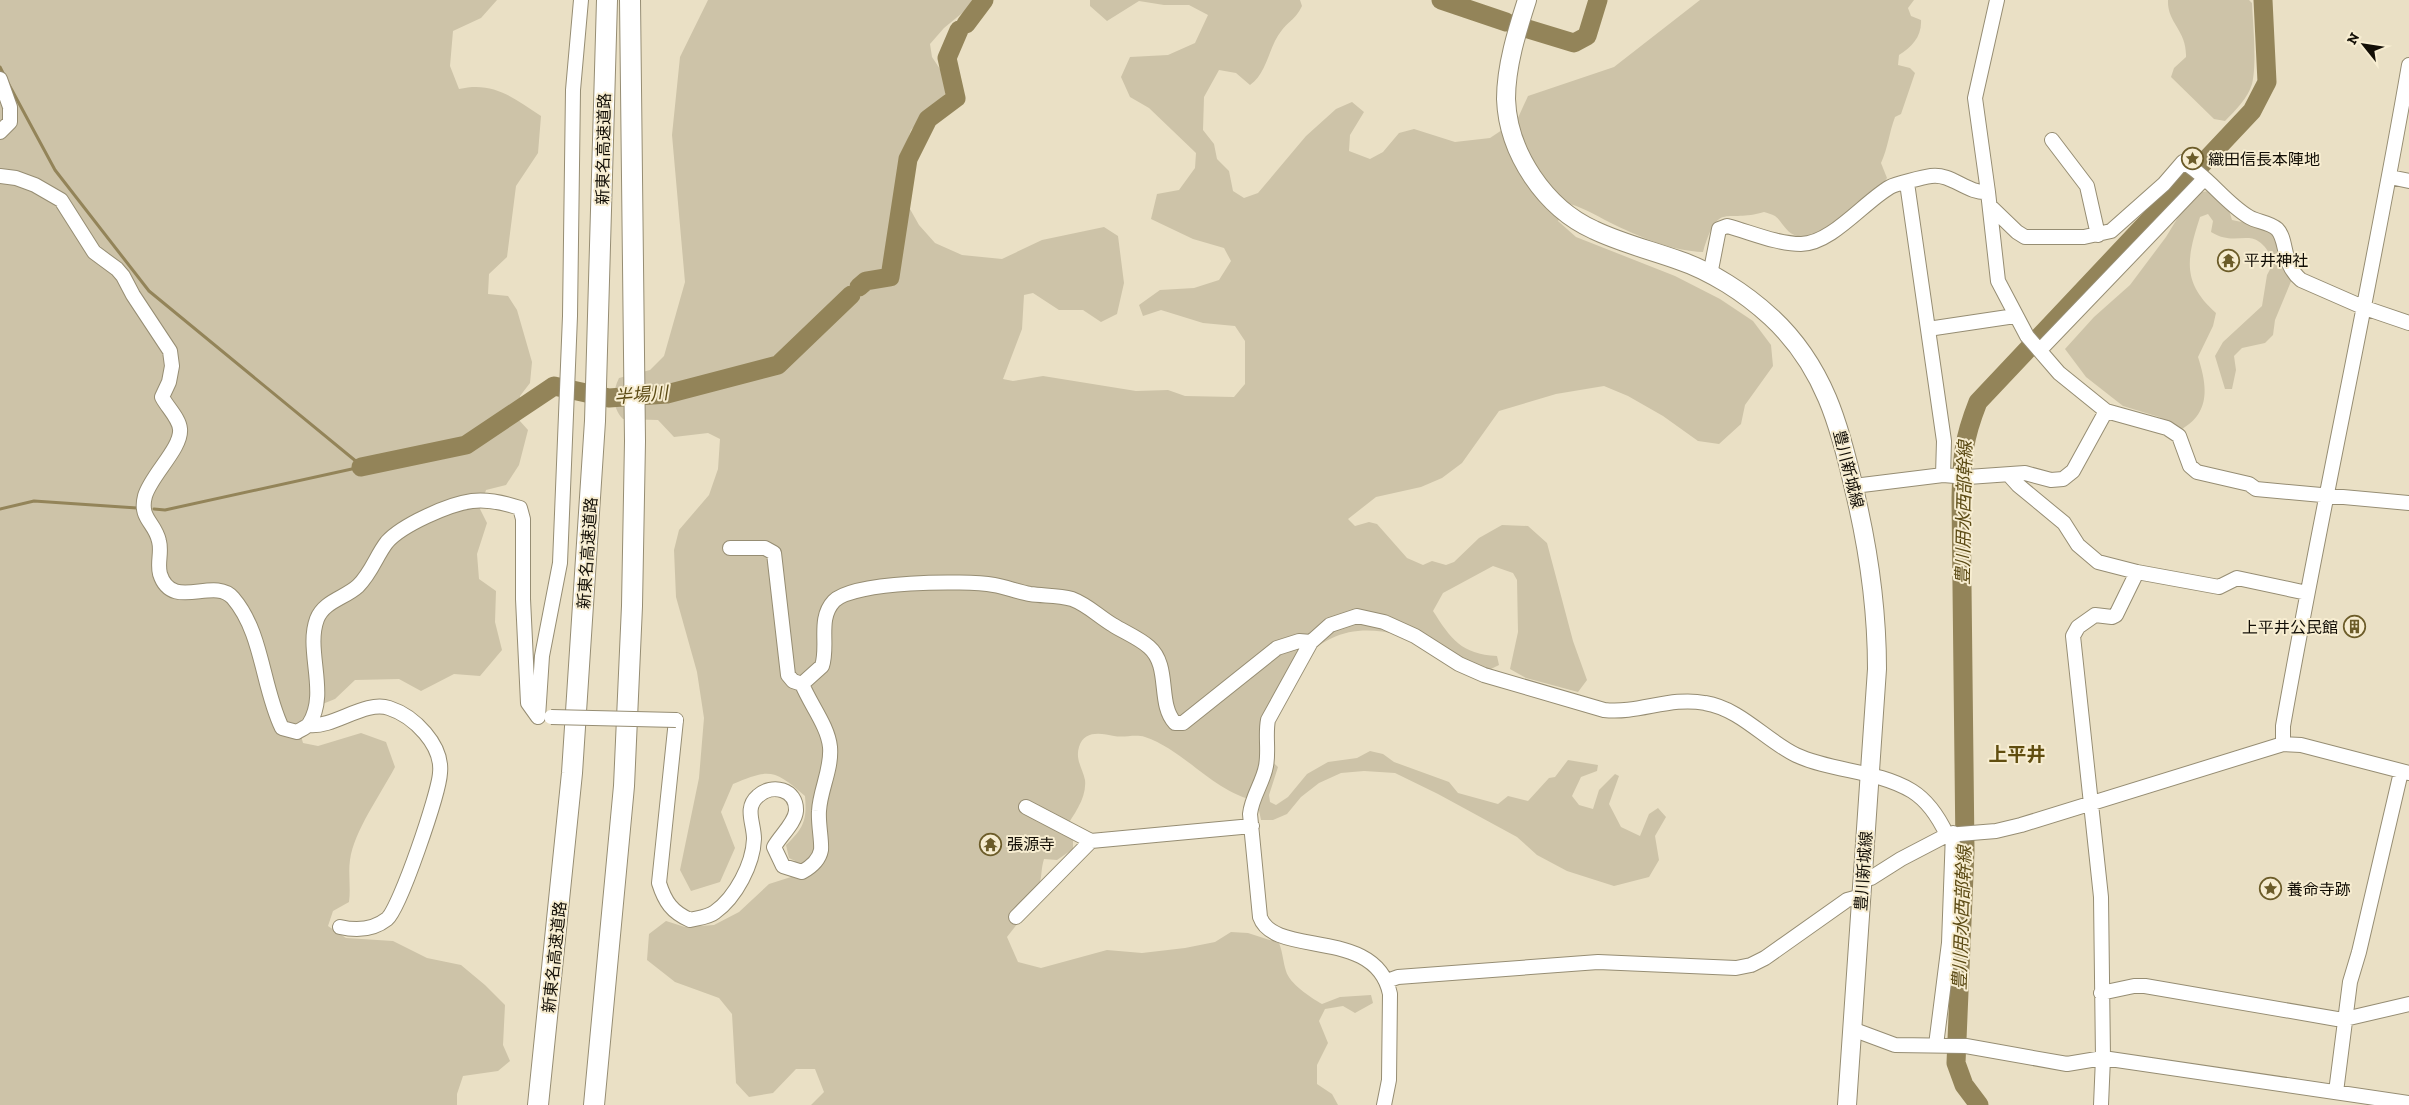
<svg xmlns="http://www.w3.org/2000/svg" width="2409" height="1105" font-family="'Zilla Slab','Noto Sans JP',serif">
<rect width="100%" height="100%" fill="#eae0c5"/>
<path fill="#cdc3a8" d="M0,0h497l-16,18 -28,13 -3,35 9,23c35,-8 54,9 82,27l-3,37 -22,33 -9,71 -18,17 -1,20 20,2 9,14 15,52 -2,21 -10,13 -1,24 9,10 -9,35 -13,20 -20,5 -6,19 7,14 -10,31 2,25 17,12 -1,31 7,28 -22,26 -26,-2 -33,17 -22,-12 -44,1 -20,19 -25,10 -12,16 5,18 15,3 43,-13 25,9 9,25c-14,27 -41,64 -45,93 -2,14 1,28 -1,42l-16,9 -5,15 18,12 47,3 34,17 34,7 24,20 20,20 -2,40 7,16 -12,10 -35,5 -6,18v11h-457z
M708,0h266l-2,5 -28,23 -14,16 2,13 10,15 5,20 -36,38 -11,33 -3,23 22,39 16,18 27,12 40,4 40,-19 62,-13 14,9 6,47 -7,31 -16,8 -18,-12h-24l-26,-17 -9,2 -2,34 -19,50 10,2 30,-5 93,15 32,-1 17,6 49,1 11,-13v-43l-10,-15 -32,-3 -42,-13 -18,6 -4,-11 21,-15 34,-2 25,-8 12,-19 -7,-13 -31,-9 -42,-20 6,-25 22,-4 16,-22 1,-15 -47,-45 -19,-11 -9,-20 9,-20 38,-2 27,-12 13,-28 -19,-10h-25l-25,-4 -32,20 -17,-15v-6h210l2,6c-7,14 -12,14 -20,24 -14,17 -14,42 -32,55l-14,-12 -17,-3 -15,27 -1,33 11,14 3,15 12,12 4,20 11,7 14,-5 48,-57 30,-27 16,-7 12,10 -14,23 -1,16 21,8 13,-7 16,-19 15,-4 41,13 35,-4 27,-18 11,-24 86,-29 86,-67h214l-6,8 3,8 10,4c1,16 -9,27 -22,35l-1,10 12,3 5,5 -14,41 -6,3c-6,16 -7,31 -14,46l6,15c-14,21 -63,64 -89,58 -12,-2 -15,-14 -23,-20 -3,-2 -8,-3 -11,-4 -39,12 -45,-13 -61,40 -30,-1 -61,-14 -88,-27 -15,-7 -28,-16 -45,-21l-12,17 18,16 99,39 45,23 33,22 18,24 2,21 -28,39 -4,19 -22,20 -21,-3 -35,-25 -35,-20 -24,-10 -48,8 -57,17 -37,52 -20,15 -21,9 -45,10 -28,22 7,7 14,-4 8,2 30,34 16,7 9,-4 14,4 8,-3 25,-24 23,-13 26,1 19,17 26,98 14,39 -9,12 -52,-14 -16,-9 8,-37 -1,-52 -4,-7 -20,-7 -50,27 -10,18c18,28 28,43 64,45l2,9 -12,6c-64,-27 -133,-73 -190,-5 -6,8 -14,15 -19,24 -7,12 -11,47 -15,63l15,14 -9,28 1,7 6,3 12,-8 19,-23 21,-12 29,-4 13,-7 13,3 11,8 55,20 9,11 40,11 10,-8 20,5 21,-23 6,-1 13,-17 30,5 -1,6 -16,6 -9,19 7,9 14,4 6,-19 16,-16 4,2 -10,28 12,23 19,9 9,-22 9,-6 8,9 -11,19 4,24 -10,17 -35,9 -47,-15 -30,-16 -20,-18 -79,-43 -43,-21 -31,-2 -23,2 -22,10 -18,14 -14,17 -14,6h-12l-4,-19c-43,-8 -71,-50 -112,-64 -10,-3 -21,1 -31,-1 -13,-3 -30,-6 -35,11 -4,13 4,22 6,33 2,18 -11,34 -20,49l8,9v11l-16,11 -13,-1c-3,10 -2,15 -4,23 -4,21 -20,38 -33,55l11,25 23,6 66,-18 35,3 43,-5 30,-6 16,-10 17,1 31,10c4,10 4,19 7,28 3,12 25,27 36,33l18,-7 31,-2 2,8 -18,10 -12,-7 -18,3 -6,12 9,22 -11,22v19l15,10 6,11h-527l13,-13 -9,-23h-19l-23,24 -24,4 -13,-14 -4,-69 -13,-16 -44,-16 -28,-22 2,-26 17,-13 19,6 29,-2 25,-13 30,-28 22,-7 4,-16 -6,-3 -3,-13c18,-17 21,-25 19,-49 -30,-26 -35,-28 -72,-12l-12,28 14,36 -15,34 -29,9 -11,-21 19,-92 5,-60 -7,-46 -21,-75 -2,-47 5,-20 30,-35 9,-26 2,-30 -12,-6 -34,4 -16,-17 -35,-1c-11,-11 -11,-27 -4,-41l31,-8 14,-14 21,-74 -13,-147 8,-78z
M2168,0h81l3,3c1,22 5,61 0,81 -4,14 -17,27 -27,37l-11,-2 -43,-42 3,-9 12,-11c1,-27 -19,-34 -18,-57z
M2210,191l18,16 4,13 29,6 12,7 19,46 -17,41 -2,15 -8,8 -23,5 -8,8 2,14 -4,19h-7l-10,-33 8,-14 39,-36 5,-31 7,-13c-20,-42 -34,-12 -63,-30l2,-11 -5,-7 -8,3c-13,41 -19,65 16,96l-3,13 -15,31c9,28 13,55 -16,72l-23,-12 -36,-11 -37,-29 -21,-28 29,-32 36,-32 36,-48 14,-23 21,-22z"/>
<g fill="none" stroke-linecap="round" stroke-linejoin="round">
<path stroke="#938459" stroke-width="3" d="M0,67l4,8
M7,81l48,89 94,121 214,176
M0,509l34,-8 103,7
M154,509l11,1 196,-43"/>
<path stroke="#938459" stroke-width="19" d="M1441,0l65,22
M966,24l18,-24
M1528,29l46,14 13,-7 11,-36
M859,287l7,-6 24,-4 18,-118 20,-40 28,-21 -9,-40 12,-28
M361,467l105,-22 88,-59 55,12 58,-4 111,-29 73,-70
M1979,1105l-15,-20 -8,-22 9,-212 -4,-353c1,-41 2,-58 17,-96l274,-291 15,-29 -4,-82"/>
<defs>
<path id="minor" d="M0,79l10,28v15l-10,10
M2052,140l35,46 11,49
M0,176l16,2 19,7 26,15 33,52 23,17 6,7 10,19 37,56 2,15 -3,16 -7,15c5,10 17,21 18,32 2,19 -29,46 -35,67 -6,23 10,26 14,45 3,11 -2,22 1,33 12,38 54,2 73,24 30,35 29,89 49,130l15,4c3,-2 10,-5 12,-8 20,-31 -4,-73 8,-105 7,-18 28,-21 41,-33 14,-14 18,-30 29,-44 15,-17 62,-38 85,-41 16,-2 33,2 48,7l3,11v80l5,104 10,14
M2390,177l19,4
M1907,183l37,258 -1,34
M1988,192l-13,-94 22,-98
M1990,206l27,26 8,5h59l27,-6 53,-47 19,-22c25,14 41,40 66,55 8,5 20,5 28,12 11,11 4,34 24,51l64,28 44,15
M1710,275l9,-46 8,-3c23,6 50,18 74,18 30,0 63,-42 89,-57 5,-3 34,-10 41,-11 21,-3 36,18 57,16l10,89 29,55 32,37 47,38 61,17 12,8 11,30 7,6 52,12 7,5 153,14
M1928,329l87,-13
M2040,350l164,-171
M2009,475l9,10 46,38 14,22 20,17 39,10 82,15 18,-9 70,15
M1854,486l89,-11 25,2 57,-4 26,7 12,-1 10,-8 33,-60
M730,548h35l9,5 14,122 5,6 9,3
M802,684l20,-18c7,-21 -5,-47 12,-65 19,-20 131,-21 160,-16 12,2 24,7 36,9 14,2 28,1 42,5 16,6 26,17 41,26 11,7 26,13 36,22 22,19 8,57 26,76h8l94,-75 22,-7 12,1
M538,717l4,-61 18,-93 10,-247 3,-226 8,-90
M676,720l-17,163c6,19 13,29 31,37 8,-2 19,-3 25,-8 21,-15 38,-48 39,-73 0,-16 -10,-31 4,-43 14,-13 39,-7 38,15 -1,12 -16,25 -22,36l9,19 19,6c9,-5 17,-11 19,-22 1,-9 -3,-27 -2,-39 1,-21 13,-42 11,-64 -2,-21 -20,-43 -28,-63
M309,725c25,3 56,-25 80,-17 25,8 54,37 51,65 -1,20 -40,135 -53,146 -14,11 -30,12 -47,8
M2283,744v-18c39,-221 88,-440 126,-661
M1026,807l65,34
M1863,880l8,-2 30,-19 46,-24 49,-4 25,-6 262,-81 18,1 108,28
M1016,917l75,-76 161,-15
M1387,981l11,-4 200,-15 138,6 15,-3 14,-7 82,-58 15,-4
M2101,993l33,-7h11l192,33h8l64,-15
M1852,1029l43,16 71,1 101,18 36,-6 306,45
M1936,1045l13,-102 4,-110
M2336,1092l14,-110 9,-30 42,-180
M1384,1105l5,-25 1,-86c-14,-68 -116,-36 -130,-77l-10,-103c2,-18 13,-31 16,-48 3,-15 -1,-31 2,-46l43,-78 19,-17 27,-9 27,6 31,14 44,28 25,11 120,35c35,4 66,-14 101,-7 36,6 60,37 91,52 37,17 81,15 116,36 16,10 27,27 35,44
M2101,1105l2,-47 -2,-161 -28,-261 5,-9 17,-12 17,2 4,-2 21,-43"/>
<path id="major" d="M1527,0c-10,31 -21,66 -21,99 2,54 39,109 88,131 27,13 56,20 84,30 33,11 67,33 93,57 53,49 69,109 84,176 14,59 22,115 22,176l-30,436"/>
<path id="highway" d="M538,1105l34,-332 23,-352 12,-421
M594,1105l30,-319 8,-180 3,-165 -5,-441"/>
</defs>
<use href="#minor" stroke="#968d73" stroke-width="16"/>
<use href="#major" stroke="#968d73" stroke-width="20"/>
<use href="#highway" stroke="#968d73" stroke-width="22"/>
<use href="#minor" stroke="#fff" stroke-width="14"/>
<use href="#major" stroke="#fff" stroke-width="18"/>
<use href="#highway" stroke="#fff" stroke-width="20"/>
<defs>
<path id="minor-bridge" d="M551,717l125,3"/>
</defs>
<use href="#minor-bridge" stroke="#968d73" stroke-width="16" stroke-linecap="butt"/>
<use href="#minor-bridge" stroke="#fff" stroke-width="14"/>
</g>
<defs>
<symbol id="sight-ring" viewBox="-11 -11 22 22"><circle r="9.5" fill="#f7edd1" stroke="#6c5c29" stroke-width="1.5"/><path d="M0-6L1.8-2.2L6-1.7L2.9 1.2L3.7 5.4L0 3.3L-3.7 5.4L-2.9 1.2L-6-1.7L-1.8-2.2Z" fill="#6c5c29"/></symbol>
<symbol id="temple-ring" viewBox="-11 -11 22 22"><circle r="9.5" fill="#f7edd1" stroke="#6c5c29" stroke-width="1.5"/><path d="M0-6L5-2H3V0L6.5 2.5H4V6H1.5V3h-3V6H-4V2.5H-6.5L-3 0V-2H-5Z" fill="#6c5c29"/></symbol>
<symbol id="building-ring" viewBox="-11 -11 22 22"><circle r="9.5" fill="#f7edd1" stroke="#6c5c29" stroke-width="1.5"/><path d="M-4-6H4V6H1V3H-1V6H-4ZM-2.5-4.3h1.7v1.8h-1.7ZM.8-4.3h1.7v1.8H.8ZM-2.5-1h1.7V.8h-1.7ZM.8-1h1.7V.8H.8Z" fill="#6c5c29"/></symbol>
</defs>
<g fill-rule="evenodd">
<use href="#sight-ring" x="2180" y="146" width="25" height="25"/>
<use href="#temple-ring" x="2216" y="248" width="25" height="25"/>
<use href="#building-ring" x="2342" y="614" width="25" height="25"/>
<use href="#temple-ring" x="978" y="832" width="25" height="25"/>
<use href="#sight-ring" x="2258" y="876" width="25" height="25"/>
</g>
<g text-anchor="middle" stroke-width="4" stroke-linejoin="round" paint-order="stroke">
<g font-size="16" fill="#120e06" stroke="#f7edd1">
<text transform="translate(603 149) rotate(-89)" y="6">新東名高速道路</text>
<text transform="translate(1849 469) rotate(76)" y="6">豊川新城線</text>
<text transform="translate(587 553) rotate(-86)" y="6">新東名高速道路</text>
<text transform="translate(1863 871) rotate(-86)" y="6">豊川新城線</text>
<text transform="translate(554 957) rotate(-84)" y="6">新東名高速道路</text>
</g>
<g font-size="16" fill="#120e06" stroke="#f7edd1" text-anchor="start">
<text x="2208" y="165">織田信長本陣地</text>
<text x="2244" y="266">平井神社</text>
<text x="2338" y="633" text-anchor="end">上平井公民館</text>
<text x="1007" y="850">張源寺</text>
<text x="2287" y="895">養命寺跡</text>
</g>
<g font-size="18" font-style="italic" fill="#5b4a14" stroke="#f7edd1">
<text transform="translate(641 395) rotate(-5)" y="6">半場川</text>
<text transform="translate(1964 513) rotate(-89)" y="6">豊川用水西部幹線</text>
<text transform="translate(1962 918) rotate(-88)" y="6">豊川用水西部幹線</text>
</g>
<g font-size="19" font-weight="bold" fill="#604d0f" stroke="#f7edd1">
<text x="2017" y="761">上平井</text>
</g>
</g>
<g transform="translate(2364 45) rotate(300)" stroke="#f7edd1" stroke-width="4" paint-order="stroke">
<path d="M0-4L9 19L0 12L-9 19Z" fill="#120e06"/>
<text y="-8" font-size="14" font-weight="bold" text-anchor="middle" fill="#120e06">N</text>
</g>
</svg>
